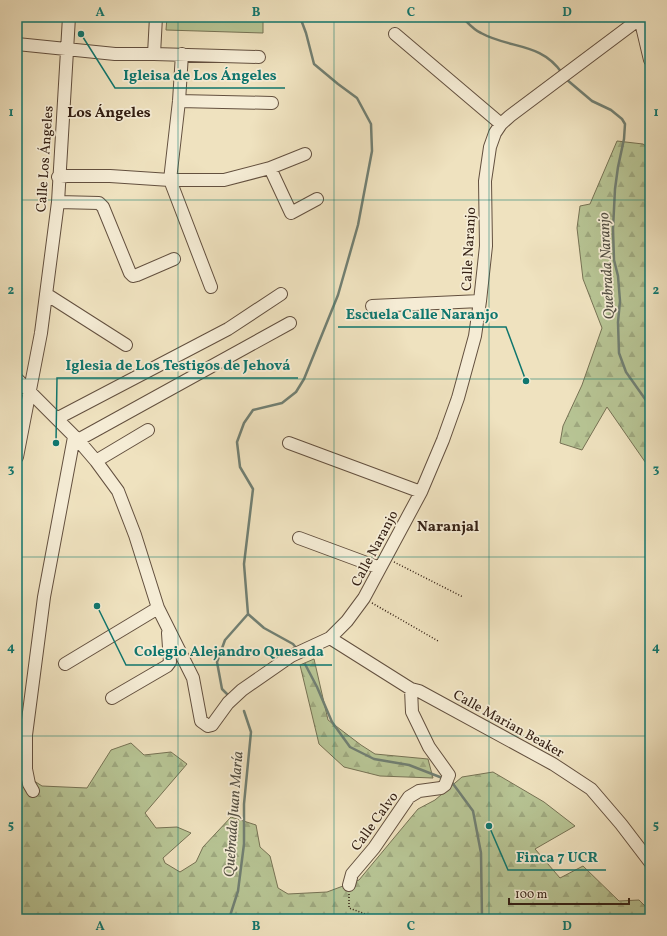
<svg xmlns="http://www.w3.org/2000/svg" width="667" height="936" font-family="Vollkorn,serif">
<defs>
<pattern id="forest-firs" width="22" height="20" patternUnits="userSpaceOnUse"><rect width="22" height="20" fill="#b7c494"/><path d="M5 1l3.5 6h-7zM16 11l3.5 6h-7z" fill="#9ea87f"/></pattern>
</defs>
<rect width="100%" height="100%" fill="#efe2bf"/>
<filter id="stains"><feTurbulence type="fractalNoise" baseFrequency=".005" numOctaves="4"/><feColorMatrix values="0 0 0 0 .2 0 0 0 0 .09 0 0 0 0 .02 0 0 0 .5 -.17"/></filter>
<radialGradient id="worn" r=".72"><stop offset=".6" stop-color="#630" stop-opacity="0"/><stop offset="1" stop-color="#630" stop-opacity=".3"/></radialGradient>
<path fill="#b7c494" stroke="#767254" d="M167,17h96v16l-97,-3z"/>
<path fill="url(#forest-firs)" stroke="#767254" d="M617,141l26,3 7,5v26l-4,9 4,10v275l-43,-62 -25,43 -22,-7 3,-17 19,-41 20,-57 -19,-49 -6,-51 3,-22 10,-2z
M314,659l14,61 33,25 14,9 53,5 5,19 -53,-2 -36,-9 -25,-23 -19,-79z
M17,732l8,9 -3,32 20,13 45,2 24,-38 20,-7 13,12 27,-3 16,12 -42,49 11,15 21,-1 14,6 -28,25 2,5 15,9 16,-10 7,-15 28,-30 25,8 4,22 10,9 8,32 10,6 39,-2 32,-12 59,-71 17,-9 27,-23 31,-5 51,30 31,24 -40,23 25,29 23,-12 36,35 20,-1 11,11v8h-633z"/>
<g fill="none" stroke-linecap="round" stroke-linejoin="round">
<path stroke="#717f72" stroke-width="2.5" d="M462,17c6,6 12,13 19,16 29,16 60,9 81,40
M566,79l26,22 19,9 11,9 3,5 -1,15 -6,28 -3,22 -2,40 1,31 4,16 2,25 -2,21 1,31 7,19 24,34
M297,649l-4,-5 -29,-16 -16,-14 -4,-50 9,-75 -13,-22 -3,-25 7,-19 9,-13 29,-7 14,-11 8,-13 34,-84 20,-70 14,-74 -1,-27 -14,-26 -19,-14 -24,-20 -8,-31 -6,-16
M305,664l12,23 15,35 18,25 24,12 35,6 36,14
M229,696l-7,-7 -5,-27 8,-22 23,-26
M451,781l22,30 8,42 1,66
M229,919l9,-28 6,-47v-40l7,-72 -7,-21"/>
<defs>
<path id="minor" d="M640,18l10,42
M395,34l106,90
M17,44l98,10h39l105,3
M154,54l2,-37
M182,54l-3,47 -9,79 41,107
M179,101l93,2
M270,168l21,45 26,-14
M58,177l9,-1h43l60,4h54l46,-12 35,-14
M58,202l41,1 4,4 27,66 3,3 4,-1 37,-16
M46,294l80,51
M372,306l108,-5
M17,379l61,61 18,21 22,30 17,44 23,73 35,70 8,43 7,5 4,-1 16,-22 14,-13 49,-34 39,-18 17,-17 17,-23 57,-106 22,-52 15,-42 17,-62 5,-35 6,-55 -1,-65 5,-34 5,-14 6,-9 9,-8 132,-99
M58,418l170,-89 53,-35
M78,440l212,-117
M289,443l132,49
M17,457l24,-124 17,-131 11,-185
M96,461l52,-31
M299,538l81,30
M330,638l81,51 8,2 134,73 38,25 30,35 29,38
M65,664l93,-56
M112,698l55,-32 3,-4 -2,-29
M33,791l-4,-7 -3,-15v-34l18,-138 30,-160
M349,885l3,-11 22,-26 35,-51 10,-6 22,-3 4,-3 4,-10 -20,-28 -17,-35 -1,-23"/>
</defs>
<use href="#minor" stroke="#63503f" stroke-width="14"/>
<path stroke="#342014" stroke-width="1.5" stroke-dasharray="1 2" stroke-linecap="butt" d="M394,562l69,35
M372,603l66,38
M349,894v14l30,11"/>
<use href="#minor" stroke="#f5ecd5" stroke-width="12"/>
</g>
<path fill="none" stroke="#0f766e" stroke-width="1" stroke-opacity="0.55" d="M178,17v902M334,17v902M489,17v902M17,200h633M17,379h633M17,557h633M17,736h633"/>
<g text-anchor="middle" stroke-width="3.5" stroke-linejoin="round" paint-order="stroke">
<g font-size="14" fill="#342014" stroke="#f5ecd5">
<text transform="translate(44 159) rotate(-86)" y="5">Calle Los Ángeles</text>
<text transform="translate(468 249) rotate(-87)" y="5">Calle Naranjo</text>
<text transform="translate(374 548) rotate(-62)" y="5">Calle Naranjo</text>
<text transform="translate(509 723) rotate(29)" y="5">Calle Marian Beaker</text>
<text transform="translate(374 821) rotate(-54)" y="5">Calle Calvo</text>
</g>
<g font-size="15" font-weight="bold" fill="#342014" stroke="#f5ecd5">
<text x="109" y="117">Los Ángeles</text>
<text x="448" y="531">Naranjal</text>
</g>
<g font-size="15" font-style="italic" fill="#534f43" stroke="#f5ecd5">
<text transform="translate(606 266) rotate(-93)" y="5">Quebrada Naranjo</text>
<text transform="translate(233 814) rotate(-86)" y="5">Quebrada Juan María</text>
</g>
</g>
<path fill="none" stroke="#0f766e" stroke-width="1.5" d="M81 34L115 88H285M526 381L506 327H338M56 443L57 378H298M97 606L126 665H332M489 826L508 870H606"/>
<g fill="#0f766e" stroke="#f5ecd5" stroke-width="1.5">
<circle cx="81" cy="34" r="4"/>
<circle cx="526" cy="381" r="4"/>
<circle cx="56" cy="443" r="4"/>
<circle cx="97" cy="606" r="4"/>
<circle cx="489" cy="826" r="4"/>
</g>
<g font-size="15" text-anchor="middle" font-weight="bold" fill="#0f766e" stroke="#f5ecd5" stroke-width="3.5" stroke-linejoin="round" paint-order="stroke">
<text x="200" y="80">Igleisa de Los Ángeles</text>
<text x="422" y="319">Escuela Calle Naranjo</text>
<text x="178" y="370">Iglesia de Los Testigos de Jehová</text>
<text x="229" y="656">Colegio Alejandro Quesada</text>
<text x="557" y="862">Finca 7 UCR</text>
</g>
<rect width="667" height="936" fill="none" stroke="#efe2bf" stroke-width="44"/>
<path d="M509 898v6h120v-6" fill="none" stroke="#342014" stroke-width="2"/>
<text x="515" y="898" font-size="12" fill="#342014" stroke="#f5ecd5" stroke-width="3" paint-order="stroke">100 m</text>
<rect x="22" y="22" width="623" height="892" fill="none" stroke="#0f766e" stroke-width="1.5"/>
<g font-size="13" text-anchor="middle" font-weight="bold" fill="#0f766e">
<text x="100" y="16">A</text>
<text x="256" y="16">B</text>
<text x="411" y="16">C</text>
<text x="567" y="16">D</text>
<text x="11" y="116">1</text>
<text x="656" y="116">1</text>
<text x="11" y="294">2</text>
<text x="656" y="294">2</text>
<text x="11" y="473">3</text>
<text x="656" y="473">3</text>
<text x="11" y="651">4</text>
<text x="656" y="651">4</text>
<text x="11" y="829">5</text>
<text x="656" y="829">5</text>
<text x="100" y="930">A</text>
<text x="256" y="930">B</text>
<text x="411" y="930">C</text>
<text x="567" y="930">D</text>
</g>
<rect width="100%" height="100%" filter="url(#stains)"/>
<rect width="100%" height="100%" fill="url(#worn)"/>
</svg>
